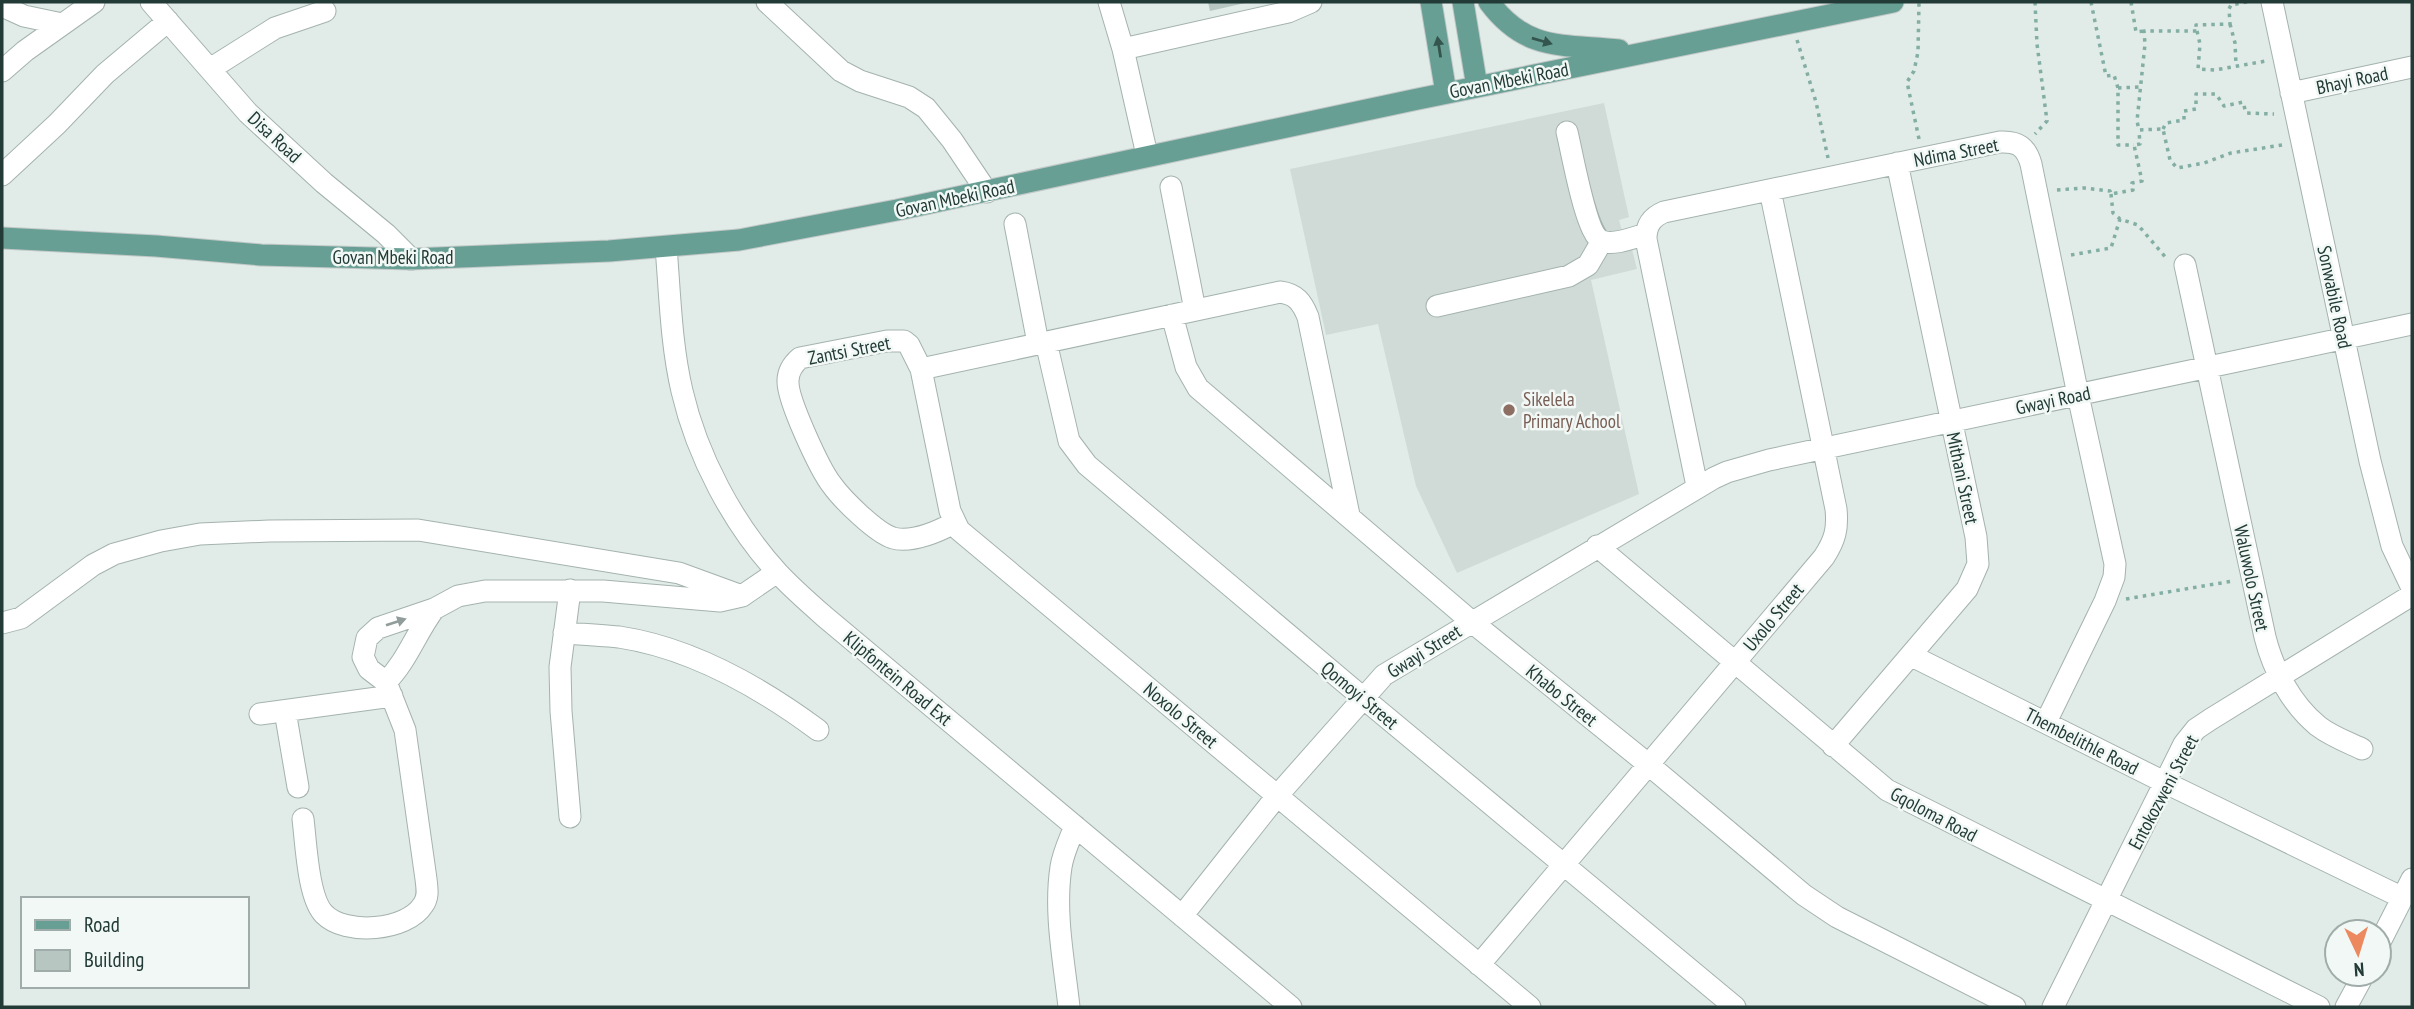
<svg xmlns="http://www.w3.org/2000/svg" width="2414" height="1009" font-family="'PT Sans Narrow',sans-serif">
<rect width="100%" height="100%" fill="#e1ebe7"/>
<path fill="#d0dbd7" d="M1604,103l25,114 -10,3 8,30 5,-1 5,20 -46,11 48,214 -182,79 -41,-87 -38,-162 -52,11 -36,-166z"/>
<path fill="#b7c6c1" d="M1208,2h37v1l-35,8z"/>
<g fill="none" stroke-linecap="round" stroke-linejoin="round">
<defs>
<path id="minor" d="M151,2l97,111 76,70 62,51 25,25
M767,2l74,69 19,10 49,16 17,11 26,32 35,52
M1109,2l14,47
M2272,2l98,459 22,85 20,42
M2,6l22,10 38,8
M210,69l65,-41 50,-17
M2,71l23,-20 69,-49
M2291,93l121,-26
M1567,132c5,20 19,103 35,109 12,5 33,-4 44,-7
M1147,155l-24,-106 165,-37 23,-10
M2,175l55,-51 48,-50 63,-53
M1171,187l24,123
M1015,224l23,119
M666,247c4,48 5,97 16,144 15,65 51,133 96,182 15,16 31,30 47,44l466,390
M2185,265l80,372c8,32 26,67 53,89 13,10 29,16 44,23
M1437,306l132,-30 19,-11 14,-24
M1172,315l14,52 12,21 274,234 177,143 155,130 33,22 178,90
M1046,342l23,99 18,24 275,232 373,310
M921,369l359,-77c16,2 22,10 28,25l41,198
M1697,486l-51,-247c0,-14 6,-22 18,-27l336,-70c18,-1 26,5 31,22l47,231 37,169 -1,13 -9,24 -59,121
M954,523c-17,9 -42,20 -61,15 -17,-5 -51,-39 -61,-53 -12,-15 -45,-86 -44,-104 0,-9 5,-17 12,-23l87,-17h17l5,4 12,24 29,142 9,19 571,477
M1597,546l290,244 432,217
M2,623l19,-5 72,-53 21,-11 47,-13 39,-7 69,-3 149,-1 261,43 63,23
M564,633c18,1 37,2 55,4 73,11 141,50 199,93
M1912,656l252,126 239,116
M386,682c21,-21 30,-49 48,-73
M285,711l13,76
M260,714l132,-18
M1833,746l134,-157 11,-25 -2,-27 -79,-374
M570,817l-9,-106 -1,-44 10,-77
M303,819c3,24 5,79 21,95 21,22 83,17 99,-9 6,-8 4,-17 3,-26l-21,-149 -19,-48 -17,-13 -6,-12 4,-19 11,-10 56,-19 24,-13 27,-5h118l117,10 22,-5 35,-24
M1182,916l95,-120 107,-121 330,-197 13,-6 42,-12 643,-136
M2379,944l33,-65
M1479,965l345,-408c11,-17 14,-28 12,-48l-66,-319
M1069,1007c-5,-46 -15,-94 -8,-140 2,-14 9,-28 14,-41
M2053,1007l131,-263 12,-15 15,-10 201,-124
M2346,1007l18,-33"/>
<path id="major" d="M1431,2l15,91
M1463,2l14,85
M1489,2c37,50 74,42 130,48
M2,238l154,8 105,9 150,4 198,-8 130,-11 158,-30 516,-110 480,-98"/>
</defs>
<use href="#minor" stroke="#a4b3ae" stroke-width="23"/>
<use href="#major" stroke="#c1c8c7" stroke-width="23"/>
<path stroke="#83aea3" stroke-width="3.5" stroke-dasharray="3.5 5" stroke-linecap="butt" d="M2035,2l2,42 10,77 -12,13
M2091,2l15,74 8,-1 4,13v57h16
M2131,2l5,30 8,-1
M2247,2l-16,3 -2,4 1,15 -34,1 1,6h-53l1,13 -8,77 2,9 24,-1 7,31 7,8 27,-5 27,-10 51,-8
M2230,24l5,19 1,22
M2197,31l3,13 -2,25 17,1 51,-9
M1797,40l19,62 12,56
M2118,88l22,-1
M2163,129l3,-6 18,-3v-9l12,-2v-15h20l8,12 19,-4 3,11 28,1
M1919,139l-12,-57 7,-11 4,-19 1,-50
M2057,190l27,-2 26,3 1,3 22,-4 -1,-7 10,-2 -8,-36 6,-1 -1,-13
M2111,194l2,19 7,6 18,6 29,34
M2071,255l40,-7 9,-29
M2126,599l107,-18"/>
<use href="#minor" stroke="#fff" stroke-width="21"/>
<use href="#major" stroke="#689f94" stroke-width="21"/>
</g>
<defs><path id="oneway-solid" d="M-6-.8H1V-3.2L6.5 0L1 3.2V.8H-6Z" transform="scale(1.75)"/></defs>
<g fill="#34544e">
<use href="#oneway-solid" transform="translate(1542 41) rotate(16)"/>
<use href="#oneway-solid" transform="translate(1439 47) rotate(-99)"/>
</g>
<use fill="#909d9a" href="#oneway-solid" transform="translate(396 622) rotate(-18)"/>
<circle fill="#8d6e63" stroke="#f2f8f5" stroke-width="2.5" cx="1509" cy="410" r="7"/>
<g text-anchor="middle" stroke-width="5" stroke-linejoin="round" paint-order="stroke">
<g font-size="19" fill="#223b36" stroke="#f2f8f5">
<text transform="translate(1509 80) rotate(-11)" y="7">Govan Mbeki Road</text>
<text transform="translate(2352 80) rotate(-12)" y="7">Bhayi Road</text>
<text transform="translate(275 137) rotate(43)" y="7">Disa Road</text>
<text transform="translate(1956 152) rotate(-11)" y="7">Ndima Street</text>
<text transform="translate(955 198) rotate(-12)" y="7">Govan Mbeki Road</text>
<text x="393" y="264">Govan Mbeki Road</text>
<text transform="translate(2335 297) rotate(78)" y="7">Sonwabile Road</text>
<text transform="translate(849 350) rotate(-11)" y="7">Zantsi Street</text>
<text transform="translate(2053 400) rotate(-12)" y="7">Gwayi Road</text>
<text transform="translate(1963 478) rotate(78)" y="7">Mithani Street</text>
<text transform="translate(2252 578) rotate(78)" y="7">Waluwolo Street</text>
<text transform="translate(1773 617) rotate(-50)" y="7">Uxolo Street</text>
<text transform="translate(1424 651) rotate(-32)" y="7">Gwayi Street</text>
<text transform="translate(898 678) rotate(40)" y="7">Klipfontein Road Ext</text>
<text transform="translate(1360 695) rotate(40)" y="7">Qomoyi Street</text>
<text transform="translate(1562 695) rotate(39)" y="7">Khabo Street</text>
<text transform="translate(1181 715) rotate(40)" y="7">Noxolo Street</text>
<text transform="translate(2082 741) rotate(27)" y="7">Thembelithle Road</text>
<text transform="translate(2163 792) rotate(-62)" y="7">Entokozweni Street</text>
<text transform="translate(1934 814) rotate(28)" y="7">Gqoloma Road</text>
</g>
<g font-size="19" fill="#785e54" stroke="#f2f8f5" text-anchor="start">
<text x="1523" y="406">Sikelela<tspan x="1523" dy="22">Primary Achool</tspan></text>
</g>
</g>
<rect width="2414" height="1009" fill="none" stroke="#223b36" stroke-width="7"/>
<rect x="21" y="897" width="228" height="91" fill="#f2f8f5" stroke="#9faca9" stroke-width="2"/>
<rect x="35" y="920" width="35" height="10" fill="#689f94" stroke="#9faca9" stroke-width="2"/>
<text x="84" y="932" font-size="21" fill="#223b36">Road</text>
<rect x="35" y="950" width="35" height="21" fill="#b7c6c1" stroke="#9faca9" stroke-width="2"/>
<text x="84" y="967" font-size="21" fill="#223b36">Building</text>
<g transform="translate(2358 953) rotate(176)"><circle r="33" fill="#f2f8f5" stroke="#9faca9" stroke-width="2"/>
<path d="M0-5L12 26L0 18L-12 26Z" fill="#ec895e"/>
<text y="-10" font-size="19" font-weight="bold" text-anchor="middle" fill="#223b36">N</text>
</g>
</svg>
